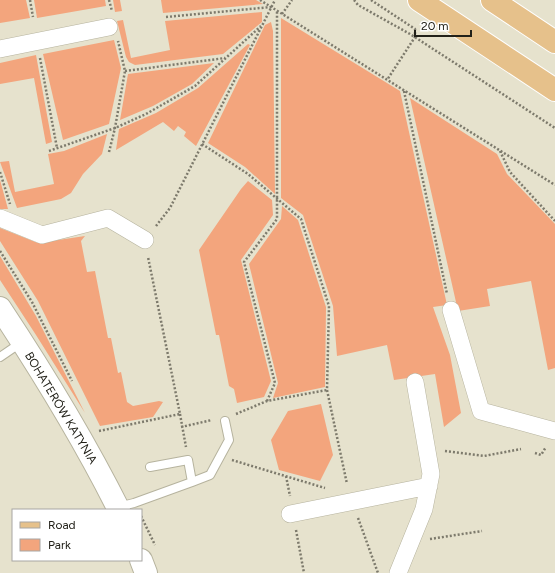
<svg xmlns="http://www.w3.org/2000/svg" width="555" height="573" font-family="Figtree,sans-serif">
<rect width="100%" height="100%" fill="#e6e2cd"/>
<path fill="#f3a57d" d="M0,0h26l4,18 -30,5z
M34,0h71l1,6 -69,12z
M113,0h7l2,11 -7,1z
M161,0h95l7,4 -100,9z
M262,12v10l-39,32 -88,11 -6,-3 -3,-5 -9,-36 6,-1 8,38 39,-8 -5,-29z
M281,18l119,73 47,214 -14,2 17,48 11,58 -17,14 -9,-53 -41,6 -7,-35 -50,11 -4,-50 -30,-91 -22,-17z
M271,22l2,9 2,163 -30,-27 -37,-24 57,-118z
M114,40l7,28 -12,56 -46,16 -20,-86z
M248,44l2,1 -54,101 -12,-10 2,-4 -8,-6 -4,5 -11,-9 -47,28 3,-21 37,-16 42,-25z
M36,55l16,87 -6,2 -12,-66 -34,6v-21z
M214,63l-22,21 -39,22 -33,14 8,-46z
M410,98l87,56 10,20 48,50v144l-7,2 -17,-89 -44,8 3,17 -32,5z
M107,134l-5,20 -19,20 -12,19 -10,6 -44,9 -17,-46 9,-1 6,31 39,-8 -6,-30 16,-3z
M0,180l8,29h-8z
M248,181l24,19 1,15 -32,45 30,121 -7,16 -27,6 -3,-14 -5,-3 -10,-51h-3l-17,-85 42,-61z
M282,206l16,14 28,87 -1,80 -52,11 5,-15 -29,-119 32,-45z
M0,228l38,15 47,-7 -4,5 6,31 8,-1 13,67h3l7,35 3,-1 6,30 6,4 26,-5 4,1 -10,15 -53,9 -62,-125 -38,-60z
M0,256l36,60 49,97 -49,-78 -36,-55z
M321,404l12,51 -13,26 -41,-11 -8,-30 17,-29z"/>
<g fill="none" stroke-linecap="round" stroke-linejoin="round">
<defs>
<path id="lane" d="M0,357l22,-15
M150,467l38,-7 4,22 18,-7 19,-35 -4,-19
M118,507l16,-4 58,-21"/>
<path id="street" d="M0,49l109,-22
M0,218l42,17 66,-17 37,22
M451,310l30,101 74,20
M290,514l139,-28
M398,573l26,-64 7,-35 -16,-92"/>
<path id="secondary" d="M0,308c43,65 84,132 119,202
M141,560l5,13"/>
<path id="primary" d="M419,0l136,90
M492,0l63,42"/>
</defs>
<use href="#lane" stroke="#b6b39e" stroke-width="10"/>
<use href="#street" stroke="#b6b39e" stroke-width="18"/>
<use href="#secondary" stroke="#b6b39e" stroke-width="24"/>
<use href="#primary" stroke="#fff" stroke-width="24"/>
<path stroke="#7d7a6c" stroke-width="2.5" stroke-dasharray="2 2" stroke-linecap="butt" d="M30,0l3,17
M109,0l3,11
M260,0l295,185
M354,0l4,5 52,29 145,94
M371,0l44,29v8l-28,43
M282,14l10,-14
M166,17l105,-10
M40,58l17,90
M125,71l100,-13
M404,91l43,203
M202,144l46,30 53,45 28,87 -2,84 20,94
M49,151l66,-23 31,-14 49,-28 66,-60
M500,151l10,21 45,49
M109,152l6,-24 10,-57 -7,-30
M0,172l10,32
M156,226l14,-18 105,-208
M0,251l32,51 40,79
M267,401l8,-18 -31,-121 33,-43v-208
M180,414l6,33
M236,414l31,-13 60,-11
M181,427l31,-7
M99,431l81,-17 -32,-157
M445,451l39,5 37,-7
M535,453l6,2 5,-8
M232,460l93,28
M286,476l4,20
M141,516l14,29
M358,518l20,55
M296,530l8,43
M430,539l52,-8"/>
<use href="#lane" stroke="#fff" stroke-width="8"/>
<use href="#street" stroke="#fff" stroke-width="17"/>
<use href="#secondary" stroke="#fff" stroke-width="22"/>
<use href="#primary" stroke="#e6c18b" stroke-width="22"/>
</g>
<g text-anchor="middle" stroke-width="4" stroke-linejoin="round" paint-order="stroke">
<g font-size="12" fill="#222119" stroke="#fff">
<text transform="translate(61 408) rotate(59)" y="4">BOHATERÓW KATYNIA</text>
</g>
</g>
<rect x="12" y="509" width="130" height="52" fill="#ffffff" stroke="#a7a6a3"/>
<rect x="20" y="522" width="20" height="6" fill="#e6c18b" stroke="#a7a6a3"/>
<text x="48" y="529" font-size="12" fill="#222119">Road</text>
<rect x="20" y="539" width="20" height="12" fill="#f3a57d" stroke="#a7a6a3"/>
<text x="48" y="549" font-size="12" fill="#222119">Park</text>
<path d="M415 30v6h56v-6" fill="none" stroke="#222119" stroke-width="2"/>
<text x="421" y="30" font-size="12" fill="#222119" stroke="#ffffff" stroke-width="3" paint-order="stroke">20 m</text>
</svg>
